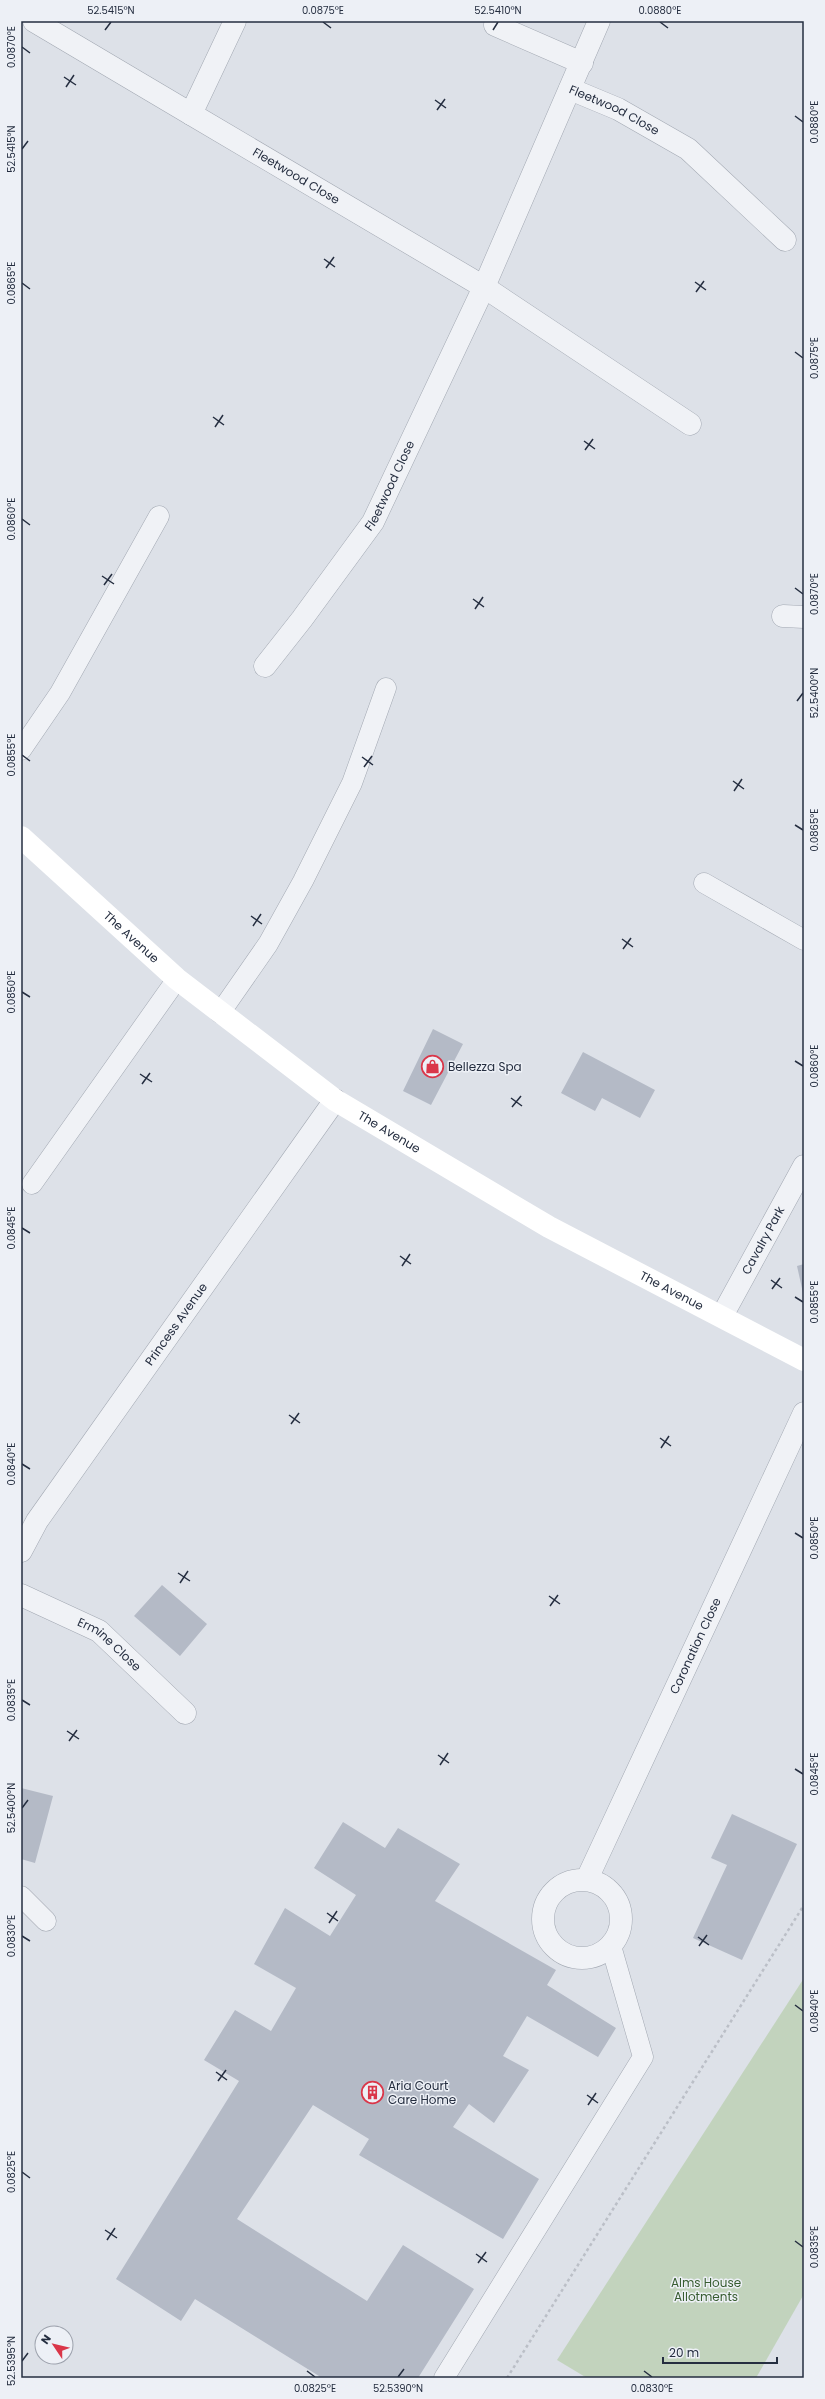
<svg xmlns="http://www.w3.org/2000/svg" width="825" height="2399" font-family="Poppins,sans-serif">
<rect width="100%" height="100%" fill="#dde1e8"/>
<path fill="#c2d3bd" d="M804,1978v316l-48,84h-169l-30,-18z"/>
<path fill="#b4bac6" d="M433,1029l30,15 -32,61 -28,-14z
M583,1052l72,38 -15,28 -38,-20 -7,13 -34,-18z
M804,1264v28l-1,1 -6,-27z
M162,1585l45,39 -27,32 -46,-40z
M21,1788l32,8 -18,67 -14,-4z
M732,1814l65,30 -55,116 -49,-22 34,-73 -16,-7z
M343,1822l42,26 13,-20 62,36 -25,37 121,69 -9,15 69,43 -18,29 -71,-41 -24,40 26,14 -35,53 -25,-19 -16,23 86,52 -36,60 -144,-84 10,-16 -56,-34 -76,114 130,82 36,-56 71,44 -56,89h-100l1,-2 -124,-77 -14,22 -65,-42 123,-198 -35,-21 31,-50 36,21 25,-43 -42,-24 31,-56 45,28 26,-41 -42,-27z"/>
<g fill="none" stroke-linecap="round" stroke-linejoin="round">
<defs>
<path id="service" d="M21,750l39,-57 99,-177
M704,883l100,57
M220,1013l48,-69 35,-63 49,-98 34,-95
M32,1184l145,-205
M21,1896l25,25
M444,2378l199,-321 -32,-111"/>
<g id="minor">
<path d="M34,21l157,93"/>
<path id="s1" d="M235,21l-44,93 293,173 206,137"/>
<path d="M495,25l87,38"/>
<path id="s2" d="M570,89l48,20 70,40 97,91"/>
<path d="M783,616l21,1"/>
<path id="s3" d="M265,666l37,-47 71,-97 111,-235 115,-266"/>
<path id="s4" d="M722,1316l82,-150"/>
<path id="s5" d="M21,1551l16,-30 298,-421"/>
<path id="s6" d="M21,1595l78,36 86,82"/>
<path id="s7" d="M587,1879l217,-466"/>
<circle cx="582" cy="1919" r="39"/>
</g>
</defs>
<use href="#service" stroke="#a2a8b2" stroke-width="21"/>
<use href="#minor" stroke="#a2a8b2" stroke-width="23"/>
<path stroke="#bbbfc7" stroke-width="2.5" stroke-dasharray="3 3" stroke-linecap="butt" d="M507,2378l297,-473"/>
<use href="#service" stroke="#f0f2f6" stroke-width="20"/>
<use href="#minor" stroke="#f0f2f6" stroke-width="22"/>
<path stroke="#fff" stroke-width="22" id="s8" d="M21,837l156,142 158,121 214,127 255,133"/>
</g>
<path fill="none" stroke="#252e40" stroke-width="1.5" d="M323,22l8,6M660,22l8,6M105,30l6,-8M493,30l5,-8M22,47l8,6M64,77l12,8M66,87l8,-12M435,100l11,8M437,110l8,-11M795,116l8,6M22,149l6,-8M324,259l11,8M326,268l8,-11M695,282l11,8M22,283l8,6M696,292l8,-11M795,352l8,6M213,417l11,8M215,427l8,-12M584,441l11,8M585,450l8,-11M22,519l8,6M102,576l12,8M104,585l8,-11M795,588l8,6M473,599l11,8M475,609l8,-12M797,701l6,-8M22,755l8,6M362,757l11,8M364,767l8,-11M733,781l11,8M734,791l8,-12M795,825l8,5M251,916l11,8M253,926l8,-12M622,939l11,8M623,949l8,-11M22,992l8,5M795,1061l8,5M140,1074l12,8M142,1084l8,-11M511,1098l11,8M512,1107l9,-11M22,1228l8,5M400,1256l11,8M402,1266l8,-12M771,1280l11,8M772,1289l8,-11M795,1297l8,5M289,1415l11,8M291,1424l8,-11M660,1438l11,8M661,1448l8,-12M22,1464l8,5M795,1533l8,5M178,1573l12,8M180,1583l8,-12M549,1596l11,8M550,1606l8,-11M22,1700l8,5M67,1731l12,8M69,1741l8,-11M438,1755l11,8M440,1765l8,-12M795,1769l8,5M22,1808l6,-8M327,1913l11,8M329,1923l8,-12M22,1936l8,5M698,1937l11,8M699,1946l8,-11M795,2005l8,6M216,2072l11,8M218,2081l8,-11M587,2095l11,8M588,2105l8,-12M22,2172l8,6M105,2230l12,8M107,2240l8,-12M795,2241l8,6M476,2254l11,8M478,2263l8,-11M22,2361l6,-8M307,2371l8,6M644,2371l8,6M398,2377l6,-8"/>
<defs>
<symbol id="shop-ring" viewBox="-11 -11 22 22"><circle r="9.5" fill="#edf0f6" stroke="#da3649" stroke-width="1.5"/><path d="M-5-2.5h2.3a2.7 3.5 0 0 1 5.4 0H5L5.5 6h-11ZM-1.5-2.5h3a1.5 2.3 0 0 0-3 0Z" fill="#da3649"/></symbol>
<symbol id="building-ring" viewBox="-11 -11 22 22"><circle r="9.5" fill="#edf0f6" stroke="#da3649" stroke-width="1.5"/><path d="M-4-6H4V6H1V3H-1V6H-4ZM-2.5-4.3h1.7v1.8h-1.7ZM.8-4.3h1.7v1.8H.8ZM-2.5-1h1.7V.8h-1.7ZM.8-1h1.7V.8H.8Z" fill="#da3649"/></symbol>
</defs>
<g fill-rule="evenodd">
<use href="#shop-ring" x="420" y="1054" width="25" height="25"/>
<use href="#building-ring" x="360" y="2080" width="25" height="25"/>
</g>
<g text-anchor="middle" stroke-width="3" stroke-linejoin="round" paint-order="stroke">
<g font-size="12" fill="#252e40" stroke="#edf0f6">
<text dy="4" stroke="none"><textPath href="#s2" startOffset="49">Fleetwood Close</textPath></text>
<text dy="4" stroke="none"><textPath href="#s1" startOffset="225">Fleetwood Close</textPath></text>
<text dy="4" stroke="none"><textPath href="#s3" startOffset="220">Fleetwood Close</textPath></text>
<text dy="4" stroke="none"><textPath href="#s8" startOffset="149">The Avenue</textPath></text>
<text dy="4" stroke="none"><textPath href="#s8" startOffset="473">The Avenue</textPath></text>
<text dy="4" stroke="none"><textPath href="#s4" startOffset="86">Cavalry Park</textPath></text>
<text dy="4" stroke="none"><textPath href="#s8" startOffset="797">The Avenue</textPath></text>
<text dy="4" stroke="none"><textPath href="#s5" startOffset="275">Princess Avenue</textPath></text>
<text dy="4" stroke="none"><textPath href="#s6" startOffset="102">Ermine Close</textPath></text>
<text dy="4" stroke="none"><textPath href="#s7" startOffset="257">Coronation Close</textPath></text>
</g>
<g font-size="12" fill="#252e40" stroke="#edf0f6" text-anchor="start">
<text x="448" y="1071">Bellezza Spa</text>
<text x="388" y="2090">Aria Court<tspan x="388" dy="14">Care Home</tspan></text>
</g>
<g font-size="12" fill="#385d31" stroke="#edf0f6">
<text x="706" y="2287">Alms House<tspan x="706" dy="14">Allotments</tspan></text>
</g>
</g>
<rect width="825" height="2399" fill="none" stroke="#edf0f6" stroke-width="44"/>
<g transform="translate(54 2345) rotate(305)"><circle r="19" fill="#edf0f6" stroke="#9da2ad"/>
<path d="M0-3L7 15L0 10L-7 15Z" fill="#da3649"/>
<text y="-6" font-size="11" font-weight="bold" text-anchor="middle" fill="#252e40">N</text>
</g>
<path d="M663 2357v6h114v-6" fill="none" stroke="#252e40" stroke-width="2"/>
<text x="669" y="2357" font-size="12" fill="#252e40" stroke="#edf0f6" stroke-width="3" paint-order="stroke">20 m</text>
<rect x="22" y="22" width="781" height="2355" fill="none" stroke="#252e40" stroke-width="1.5"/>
<g font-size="10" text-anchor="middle" fill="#252e40">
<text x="111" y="14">52.5415°N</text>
<text x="323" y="14">0.0875°E</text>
<text x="498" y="14">52.5410°N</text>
<text x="660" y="14">0.0880°E</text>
<text transform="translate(11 47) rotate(-90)" y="4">0.0870°E</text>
<text transform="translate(814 122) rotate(-90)" y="4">0.0880°E</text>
<text transform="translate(11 149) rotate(-90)" y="4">52.5415°N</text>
<text transform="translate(11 283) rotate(-90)" y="4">0.0865°E</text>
<text transform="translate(814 358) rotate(-90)" y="4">0.0875°E</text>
<text transform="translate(11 519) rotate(-90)" y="4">0.0860°E</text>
<text transform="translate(814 594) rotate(-90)" y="4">0.0870°E</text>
<text transform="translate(814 693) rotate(-90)" y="4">52.5400°N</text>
<text transform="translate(11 755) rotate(-90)" y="4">0.0855°E</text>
<text transform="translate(814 830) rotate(-90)" y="4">0.0865°E</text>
<text transform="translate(11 992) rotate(-90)" y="4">0.0850°E</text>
<text transform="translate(814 1066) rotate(-90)" y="4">0.0860°E</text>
<text transform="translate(11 1228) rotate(-90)" y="4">0.0845°E</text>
<text transform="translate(814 1302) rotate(-90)" y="4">0.0855°E</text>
<text transform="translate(11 1464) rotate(-90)" y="4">0.0840°E</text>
<text transform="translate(814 1538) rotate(-90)" y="4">0.0850°E</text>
<text transform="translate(11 1700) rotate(-90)" y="4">0.0835°E</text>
<text transform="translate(814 1774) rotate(-90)" y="4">0.0845°E</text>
<text transform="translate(11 1808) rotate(-90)" y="4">52.5400°N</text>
<text transform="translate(11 1936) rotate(-90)" y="4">0.0830°E</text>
<text transform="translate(814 2011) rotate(-90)" y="4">0.0840°E</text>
<text transform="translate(11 2172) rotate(-90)" y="4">0.0825°E</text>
<text transform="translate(814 2247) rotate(-90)" y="4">0.0835°E</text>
<text transform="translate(11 2361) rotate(-90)" y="4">52.5395°N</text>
<text x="315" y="2392">0.0825°E</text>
<text x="398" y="2392">52.5390°N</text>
<text x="652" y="2392">0.0830°E</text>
</g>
</svg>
